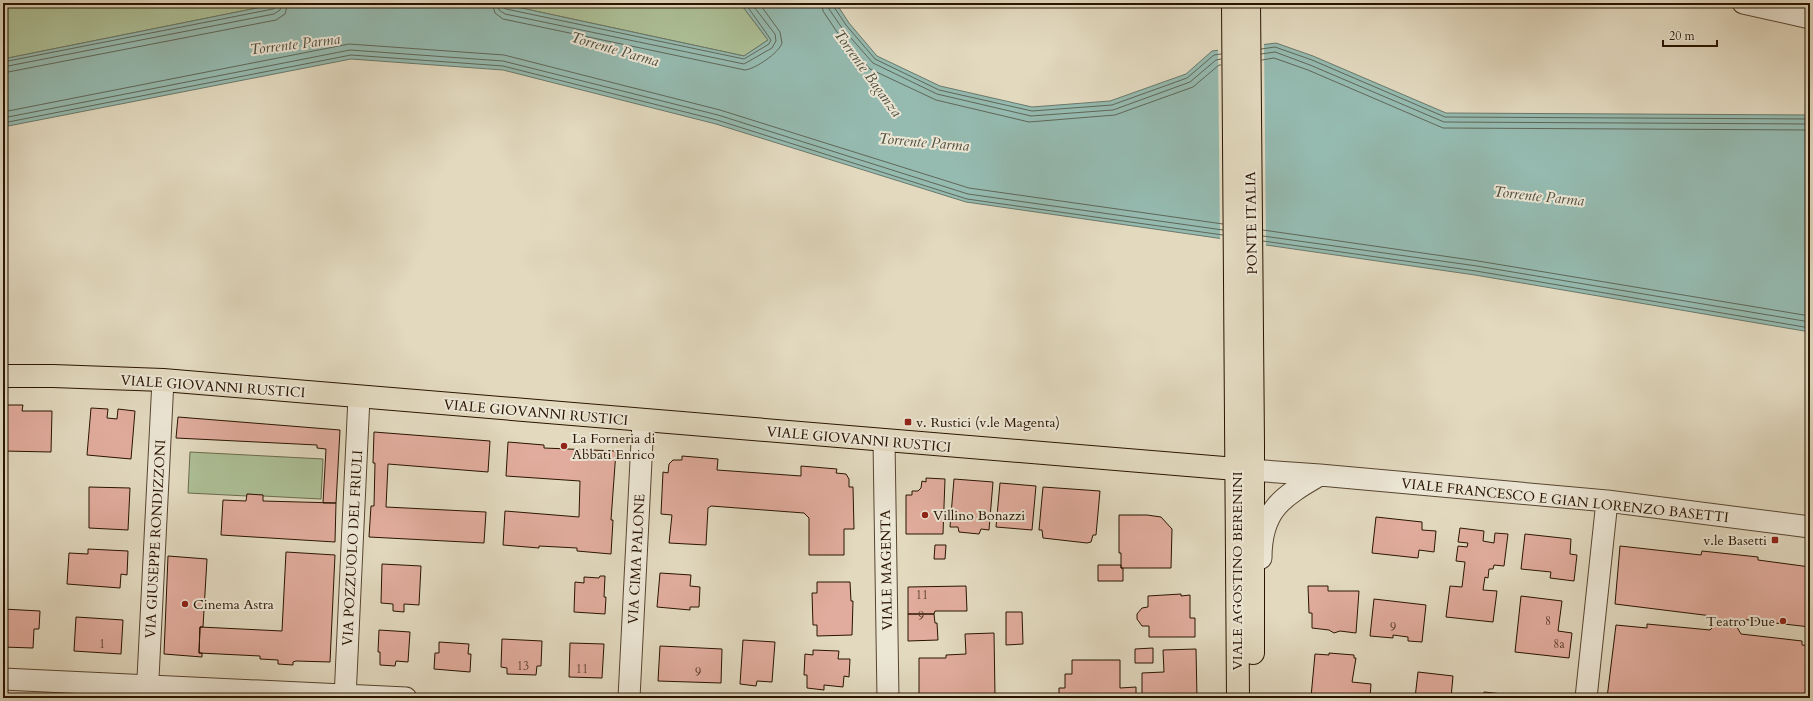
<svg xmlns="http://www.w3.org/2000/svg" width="1813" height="701" font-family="Cardo,serif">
<rect width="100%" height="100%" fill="#e2d9bf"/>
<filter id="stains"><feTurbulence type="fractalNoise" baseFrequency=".005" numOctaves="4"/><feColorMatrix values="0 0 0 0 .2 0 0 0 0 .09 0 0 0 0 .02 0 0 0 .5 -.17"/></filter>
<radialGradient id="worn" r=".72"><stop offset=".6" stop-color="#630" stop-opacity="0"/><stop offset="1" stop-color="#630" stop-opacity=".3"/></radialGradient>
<path fill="#adc097" stroke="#6b6a4c" d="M3,3h279l-279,56z
M498,3h242l28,37 -24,16z
M190,452l133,7 -2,40 -58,-3v-1l-16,-1v2l-59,-3z"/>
<path fill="#95bab0" stroke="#6a786a" d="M282,3h216l246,53 24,-16 -28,-37h96l13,20 28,33 63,30 92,21 78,-6 76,-27 26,-23 64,-8 37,13 133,57 364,2v217l-335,-57 -509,-73 -250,-78 -213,-54 -152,-11 -348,68v-68z"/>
<path fill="#e2d9bf" d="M1264,42l2,205 -46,-6 -2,-193z"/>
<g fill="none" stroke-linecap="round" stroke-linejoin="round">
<path stroke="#5f6758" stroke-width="1" d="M492,3l3,10 8,6 242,51c10,-1 34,-17 37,-27l-2,-11 -21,-29
M498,3l1,7 6,4 239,50 28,-16 4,-7 -1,-7 -24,-31
M503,3v4l3,2 238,50 25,-15 2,-4 -26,-37
M822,3l1,8 14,21 33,37 66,31 93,22 86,-7 78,-28 26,-22h2
M828,3l1,6 13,19 31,35 64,31 94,22 82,-6 77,-28 26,-22 5,-1
M833,3l1,4 12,18 29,34 64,31 93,21 80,-6 75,-27 27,-23 7,-1
M1261,49l14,-2 37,13 133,57 365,2
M1261,54l14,-2 35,13 134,57 366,2
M1262,60l12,-2 34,12 135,58 367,2
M3,62l270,-53 3,-2 1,-4
M3,67l271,-53 6,-4 2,-7
M3,73l273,-53 9,-6 3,-11
M3,112l346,-68 155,11 216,55 249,78 254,36
M3,118l347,-68 153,11 215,54 250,79 255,36
M3,123l348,-68 152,11 214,54 250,79 256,36
M1263,230l215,31 332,55
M1263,236l214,30 333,56
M1263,241l213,30 334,57"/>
</g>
<path fill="#e1ac9d" stroke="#291401" d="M3,405h20l-1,6h30l-1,41 -48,-1z
M91,408l17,1 -1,9 10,1 1,-10 17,2 -4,48 -44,-4z
M178,417l162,13 -4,73h-13l3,-54 -9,-1v-3l-141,-7z
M374,432l116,9 -2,31 -100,-8 -2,43 100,5 -2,31 -115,-6 2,-31h3l1,-43h-2z
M508,442l36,3v3l72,3 -5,69h2l-2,34 -34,-3v-3l-38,-2v2l-36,-3 2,-34 74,6 1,-36 -74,-5z
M682,456l36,3 -1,11 84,6v-10l36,3 -1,4 10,1 3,5v8h4l1,42h-10v26h-35v-37l-5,-5 -93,-7 -3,2 -2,37 -37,-2 3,-28 -11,-1 2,-42 5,1 1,-9 4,-4h9z
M926,478l19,1 -2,55h-37v-39h6v-4h6l3,-3 1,-7 4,1z
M954,479l39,3 -4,48 -8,-1 -2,5 -20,-2 -1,-5h-8z
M1000,483l36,3 -4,44 -36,-3z
M3,485h4v3h-2l-1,28h2l-1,4h-2z
M89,487l41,1 -2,42 -39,-2z
M1043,487l57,4 -4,44h-3l-2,7 -4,1 -44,-5 -1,-8h-3z
M247,494l16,1v6l73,2 -1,39 -114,-7 2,-35 23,1z
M1119,515h28l14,2 11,12 -1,39h-50v-15h-2z
M1376,517l46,5v8l14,1 -2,21 -15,-2 -1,8 -46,-5z
M1460,528l24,3 -1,10 11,2 1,-10 13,1 -4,32 -10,-1 -1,4h-4l-1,9 -3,-1 -2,13 14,1 -4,31 -47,-5 4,-31 12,1 3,-25 -9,-1 2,-15 9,1 1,-4 -10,-1z
M1525,534l46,5 -1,15 7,1 -3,26 -24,-3 1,-6 -30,-3z
M935,545h11l-1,14h-11z
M1620,546l81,9 1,-4 56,6v3l52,7v60l-70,-8 -5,5 6,10 61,7v4l8,1v52h-203l9,-73 31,3v-4l63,6 7,-7 -5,-7 -97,-12z
M88,549l40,2 -1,24 -6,-1 -1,14 -53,-4 2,-31 19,1z
M286,552l49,3 -5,107 -34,-1 -3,1v3l-15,-1v-4l-18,-1v-3l-61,-3 1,-26 82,4z
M168,556l39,3 -4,68h-3l-1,26h3v4l-38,-3z
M382,564l39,2 -2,39 -15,-1v8l-11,-1v-7l-12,-1z
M1098,565h23v3h2v13h-25z
M660,573l31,2 -1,11 10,1 -1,20h-9v3l-33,-3z
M600,576h5l-1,21h2l-1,17 -31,-2 1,-30 9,1v-6l15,1z
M817,582h33l1,19h2l-1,34 -35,1v-11h-4l-1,-32h5z
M966,586l1,25h-32l-1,3h-26v-27z
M1308,586h20v5h31l-3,42 -16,-2 -6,2 -5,-3 -17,-2v-15h-3z
M1181,594v2l9,-1v23h5v19h-46v-11h-7l-5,-7v-5l5,-6 6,-1v-11z
M1521,596l41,5 -4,30 14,2 -3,25 -54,-6z
M1374,599l52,6 -4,37 -14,-1v-4l-15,-2v3l-23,-2z
M3,609l37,2 -1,18h-5l-1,19 -30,-1z
M1006,612h16l1,32 -17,1z
M908,614h26l1,9h2l1,17 -30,1z
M76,617l47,3 -2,34 -47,-3z
M379,630l31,2 -2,30 -12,-1 -1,5 -15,-1v-13h-2z
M994,633l1,63h-76v-38h27v-3l20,-1 -1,-20z
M502,639l40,2 -1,25h-4l-1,9 -29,-1v-6l-6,-1z
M743,640l32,2 -3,40 -15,-1 -1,5 -16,-2z
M439,642l30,2 -1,10h3l-1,18 -36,-3 1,-16h4z
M570,643l34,1 -2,34 -33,-1z
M660,646l62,3 -1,34 -63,-2z
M1153,648v15h-18v-14z
M1196,649l1,49h-55v-25l22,-1 -1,-22z
M813,650l26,1 -1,8h12l-1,18 -5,-1 -1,11 -19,-2v5l-17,-2v-13h-3l1,-21 8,1z
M1329,653l25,2v3h2l-4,24 19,2 -1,14 -59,-1 4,-43 14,1z
M1072,660h48v28l16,-1v11h-77v-10h6v-14h7z
M1418,672l35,4 -2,22h-36z
M1484,692l57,6h-58z"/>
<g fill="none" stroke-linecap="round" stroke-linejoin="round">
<defs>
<path id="minor" d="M1743,3l67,15
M884,441l4,257
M1236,469l84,6 287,26 203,26
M1261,558c0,-48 21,-61 59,-83
M3,679l403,19
M147,698l16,-318
M345,698l14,-301
M629,698l14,-277
M1586,698l21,-197"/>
<path id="major" d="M1233,3l5,695
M1249,3l4,440v210
M3,376h50l110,4 1073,89"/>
</defs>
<use href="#minor" stroke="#574530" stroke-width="23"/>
<use href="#major" stroke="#291401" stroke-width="24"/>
<use href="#minor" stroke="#ece6d5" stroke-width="21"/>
<use href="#major" stroke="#e2d9bf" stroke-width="22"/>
</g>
<g fill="#8f2418" stroke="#ece6d5" stroke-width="1.5">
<rect x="904" y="418" width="8" height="8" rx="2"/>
<circle cx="564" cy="446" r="4"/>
<circle cx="925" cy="515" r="4"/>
<rect x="1771" y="536" width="8" height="8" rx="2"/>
<circle cx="185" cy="604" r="4"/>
<circle cx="1783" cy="621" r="4"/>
</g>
<g text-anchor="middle" stroke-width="4" stroke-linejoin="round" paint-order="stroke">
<g font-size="12" fill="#573a28">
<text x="922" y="599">11</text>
<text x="921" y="620">9</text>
<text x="1548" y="625">8</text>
<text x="1393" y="631">9</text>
<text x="102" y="648">1</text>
<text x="1559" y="648">8a</text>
<text x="523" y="670">13</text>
<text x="582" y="673">11</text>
<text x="698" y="676">9</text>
</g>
<g font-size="14" fill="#291401" stroke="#ece6d5">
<text transform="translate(1251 223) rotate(-91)" y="5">PONTE ITALIA</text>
<text transform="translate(213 386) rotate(4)" y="5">VIALE GIOVANNI RUSTICI</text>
<text transform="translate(536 412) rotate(5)" y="5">VIALE GIOVANNI RUSTICI</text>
<text transform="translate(859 439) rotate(5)" y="5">VIALE GIOVANNI RUSTICI</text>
<text transform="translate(1565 500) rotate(6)" y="5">VIALE FRANCESCO E GIAN LORENZO BASETTI</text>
<text transform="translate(155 539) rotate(-87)" y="5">VIA GIUSEPPE RONDIZZONI</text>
<text transform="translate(352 548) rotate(-87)" y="5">VIA POZZUOLO DEL FRIULI</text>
<text transform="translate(636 559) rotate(-87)" y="5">VIA CIMA PALONE</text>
<text transform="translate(886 570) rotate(-91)" y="5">VIALE MAGENTA</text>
<text transform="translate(1237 571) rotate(-90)" y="5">VIALE AGOSTINO BERENINI</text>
</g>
<g font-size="14" fill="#291401" stroke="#ece6d5" text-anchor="start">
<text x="916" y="427">v. Rustici (v.le Magenta)</text>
<text x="572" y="443">La Forneria di<tspan x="572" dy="16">Abbati Enrico</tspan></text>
<text x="933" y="520">Villino Bonazzi</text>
<text x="1767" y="545" text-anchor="end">v.le Basetti</text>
<text x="193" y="609">Cinema Astra</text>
<text x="1775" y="626" text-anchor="end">Teatro Due</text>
</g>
<g font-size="15" font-style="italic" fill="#4f4e3e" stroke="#ece6d5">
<text transform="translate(295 44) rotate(-7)" y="5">Torrente Parma</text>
<text transform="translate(615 49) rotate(16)" y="5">Torrente Parma</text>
<text transform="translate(868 73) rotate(54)" y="5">Torrente Baganza</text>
<text transform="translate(924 142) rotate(5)" y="5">Torrente Parma</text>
<text transform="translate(1539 196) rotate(6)" y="5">Torrente Parma</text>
</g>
</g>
<rect width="1813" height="701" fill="none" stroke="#e2d9bf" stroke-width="16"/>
<rect x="4" y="4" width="1805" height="693" fill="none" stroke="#291401" stroke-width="2"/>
<rect x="8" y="8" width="1797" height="685" fill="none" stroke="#291401"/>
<path d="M1663 40v6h54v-6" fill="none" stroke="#291401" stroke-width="2"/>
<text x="1669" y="40" font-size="12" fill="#291401" stroke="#ece6d5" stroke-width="3" paint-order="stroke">20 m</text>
<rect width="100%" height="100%" filter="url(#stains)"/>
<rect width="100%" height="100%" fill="url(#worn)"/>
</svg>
